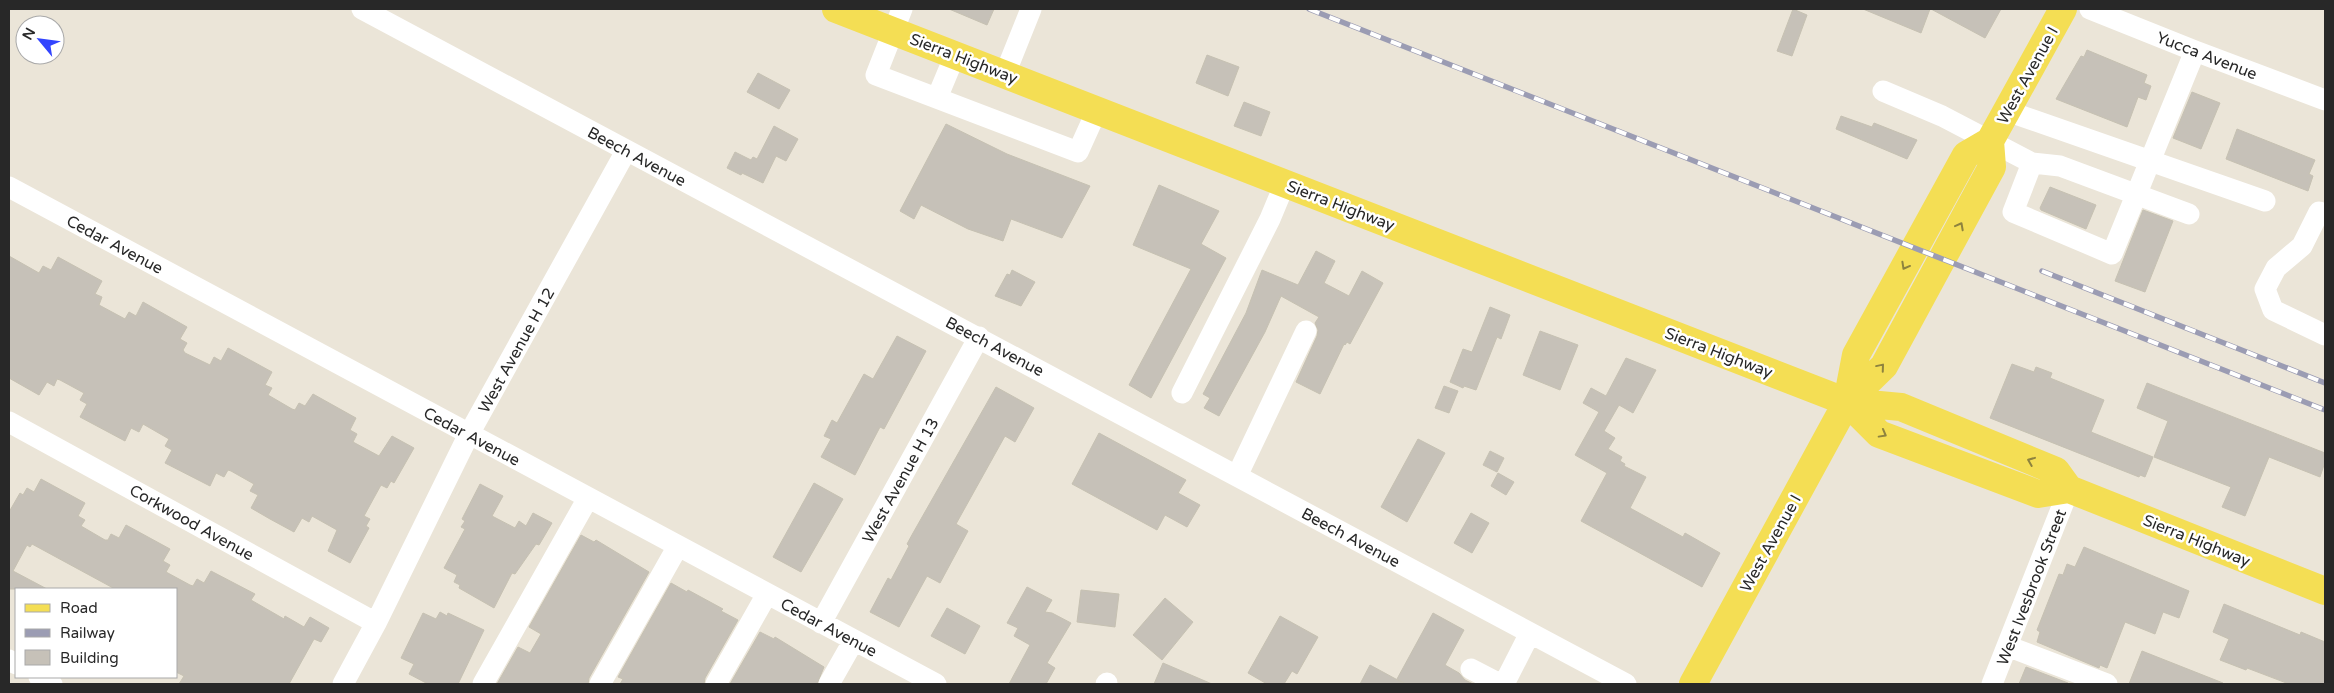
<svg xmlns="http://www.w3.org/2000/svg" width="2334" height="693" font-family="'Varela Round',sans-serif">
<rect width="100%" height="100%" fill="#ebe5d8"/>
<path fill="#c6c1b8" stroke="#c6c1b2" d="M949,9h45l-7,16z
M1793,9l14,6 -15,41 -15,-5z
M1863,9h67l-9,24z
M1931,9h70l-16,29z
M2087,50l60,25 -3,8 7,3 -5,14 -8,-3 -11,30 -71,-28 25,-43 3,1z
M1207,55l32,12 -11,29 -32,-13z
M758,73l32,17 -11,19 -32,-17z
M2192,92l28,11 -19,46 -28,-11z
M1244,102l26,10 -9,24 -27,-10z
M1841,116l31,11 2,-4 43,17 -10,19 -71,-30z
M946,124l61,30 83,32 -28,52 -51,-19 -8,22 -35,-12 -47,-24 -7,14 -14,-8z
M774,126l24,13 -12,22 -10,-5 -13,27 -21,-10 -1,2 -14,-7 8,-16 16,8 2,-3 4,2z
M2237,129l78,31 -6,14 4,2 -5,15 -82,-32z
M1159,185l60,26 -18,33 25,14 -75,140 -22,-13 62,-116 -58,-24z
M2050,187l46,18 -10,24 -45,-19 -1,-2z
M2143,210l30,11 -28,71 -30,-11z
M1316,251l19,10 -11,22 25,13 13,-25 21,12 -33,61 -3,-2 -2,3 -1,-1 -24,50 -24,-12 21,-46 1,-6 -3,-7 4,-6 -38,-21 -16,36 -46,84 -15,-8 6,-10 -7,-4 43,-81 16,-43 36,15z
M9,256l30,17 4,-7 8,4 7,-13 44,24 -7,13 7,3 -3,8 26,14 4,-7 7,4 7,-14 44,25 -7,12 7,4 -4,7 2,3 25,12 4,-8 7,4 7,-13 44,24 -7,13 7,3 -4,7 24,14 3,1 4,-7 6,3 8,-12 43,24 -6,12 7,4 -4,8 26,14 13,-20 22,12 -20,35 -3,-2 -4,7 -6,-3 -17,31 6,3 -4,7 3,2 -19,35 -22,-12 9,-21 -25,-14 -3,6 -7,-4 -8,14 -24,-13 -19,-11 7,-13 -8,-4 4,-7 -23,-13 -3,-1 -4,7 -8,-4 -6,13 -45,-23 7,-13 -7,-4 4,-7 -26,-15 -4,8 -8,-4 -6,13 -45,-24 7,-13 -7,-4 4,-7 -24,-13 -3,-1 -3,7 -7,-4 -8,13 -30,-17z
M1012,270l23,12 -14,24 -26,-10 12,-22 3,1z
M1490,307l20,8 -9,24 -4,-2 -21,53 -12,-4 -1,2 -13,-6 13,-33 9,3z
M1540,331l38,14 -18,45 -37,-15z
M897,336l29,15 -42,78 -4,-2 -25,48 -34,-18 10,-18 -7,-3 8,-16 5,3 27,-49 9,5z
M1626,358l30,12 -23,43 -14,-8 -15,26 11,7 -7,11 14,8 -2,4 5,3 -1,2 22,11 -16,31 53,29 2,-4 35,20 -18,34 -121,-66 26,-48 -32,-18 24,-43 -16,-9 8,-15 15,8z
M2012,364l22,8 2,-5 16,6 -2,5 54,22 -13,32 62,25 -8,20 -5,-2 -1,2 -149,-59z
M2147,383l178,70v9l-5,15 -51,-20 -24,59 -23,-9 9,-20 -77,-30 14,-36 -31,-13z
M1444,386l14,5 -9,22 -14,-5z
M996,387l38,21 -19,34 -10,-6 -49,88 12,7 -28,52 -13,-7 -28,51 -29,-15 18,-34 3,2 18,-34 -2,-2 6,-11z
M1099,433l87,47 -8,13 22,12 -13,22 -22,-12 -8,15 -85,-46z
M1418,439l27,14 -38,69 -26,-15z
M1490,451l14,7 -7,14 -14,-7z
M1498,473l16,9 -8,13 -15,-9z
M41,479l44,24 -7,13 7,4 -4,6 24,14h3l3,-6 8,4 7,-13 44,24 -7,12 7,4 -4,7 24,13 3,1 4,-7 7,4 7,-12 44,23 -4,6 33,19 1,-3 19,11 6,-10 19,11 -8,14 -7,-3 -25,45h-110l5,-8 -8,-4v-83h-61l-83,-45 -2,3 -3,-2 -14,26 34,18h-38v-77l11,-19 3,2 4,-7 7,4z
M814,483l29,16 -42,73 -28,-15z
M480,484l23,12 -11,20 23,12 4,-7 7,5 7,-13 19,10 -13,22 -3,-1 -21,30 -3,-1 -18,35 -35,-20 1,-3 -6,-3 3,-7 -13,-7 21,-39 -4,-2 4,-6 -3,-2z
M1471,513l18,10 -17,30 -18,-10z
M581,535l13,7 2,-2 53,32 -60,106 -1,6h-91l21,-37 12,6 11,-19 -12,-7z
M2084,547l105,44 -10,27 -16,-6 -8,22 -30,-12 -18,46 -7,-3 -1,3 -62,-26 3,-10 -3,-2 22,-56 4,1 4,-11 8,3z
M671,583l16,9 1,-2 35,19 -2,2 17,9 -33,58 -1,6h-84l3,-5 -5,-2z
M1027,587l25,13 -7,12 7,1 19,10 -24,40 8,5 -9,16h-37l21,-39 -16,-9 4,-8 -11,-5z
M1081,590l38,4 -4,33 -38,-5z
M1165,598l28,24 -31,38 -29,-25z
M2224,604l76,31 1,-3 24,10v42h-36l-42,-16 -1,2 -26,-10 9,-21 -16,-7z
M947,608l33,18 -15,28 -34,-18z
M440,612l7,4 1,-3 36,17 -26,54h-30l-19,-10 5,-10 -13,-6 22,-45 13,6z
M1433,613l31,17 -19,35 14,8 6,7 8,4h-67l-9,-5z
M1280,616l38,21 -21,37 -5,-3 -8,13h-17l-19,-11z
M760,632l14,7 1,-2 49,30 -7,17h-87z
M2142,651l81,32v1h-94z
M1163,663l49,21h-58z
M1370,665l35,19h-45z
M2026,667l42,16v1h-49z"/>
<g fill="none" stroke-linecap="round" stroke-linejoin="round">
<path stroke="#fff" stroke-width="21" d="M362,9l1264,675
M902,9l-26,66 202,77 19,-42
M2090,9l105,42 130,49
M1005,74l26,-65
M1883,91l59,25 90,47 28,3 129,48
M937,98l18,-43
M2007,111l258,90
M2032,163l-19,49 99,42 83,-203
M9,187l927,497
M2325,214l-6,-2 -17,34 -26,22 -11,21 8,21 52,25
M1182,393l88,-174 15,-36
M9,422l367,201
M1237,476l69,-145
M821,623l158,-286
M2007,646l100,38
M9,660l7,4
M1471,669l29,15
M39,677l13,7
M343,684l33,-61 93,-189 157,-283
M483,684l105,-186
M600,684l78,-138
M716,684l51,-90
M829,684l25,-44
M1106,684l1,-1
M1504,684l26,-51
M1992,684l77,-195"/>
<path stroke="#f4de54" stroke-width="28" d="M836,9l1011,393 54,5 155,64 13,18
M1847,402l32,32 8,3 151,57 31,-5 256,102
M1847,402l37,-36 108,-199 -2,-26
M1693,684l154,-282 9,-47 110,-200 24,-14 73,-132"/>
<defs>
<path id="rail" d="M1309,9l1016,401
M2042,271l283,112"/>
</defs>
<use href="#rail" stroke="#9b9cb3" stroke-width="5.5"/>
<use href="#rail" stroke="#fff" stroke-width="4" stroke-dasharray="11" stroke-linecap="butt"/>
</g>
<defs><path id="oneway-chevron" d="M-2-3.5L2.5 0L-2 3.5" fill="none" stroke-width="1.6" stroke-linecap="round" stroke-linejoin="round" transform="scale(1.25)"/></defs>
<g stroke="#8e833e">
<use href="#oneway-chevron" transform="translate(1960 226) rotate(-62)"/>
<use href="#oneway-chevron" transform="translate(1905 266) rotate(119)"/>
<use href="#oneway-chevron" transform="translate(1881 367) rotate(-50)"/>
<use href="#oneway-chevron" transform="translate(1883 434) rotate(29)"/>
<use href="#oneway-chevron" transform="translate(2031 461) rotate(-158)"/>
</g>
<g text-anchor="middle" stroke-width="5" stroke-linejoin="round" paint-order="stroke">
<g font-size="16" fill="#282828" stroke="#fff">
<text transform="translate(2207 55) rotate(21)" y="6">Yucca Avenue</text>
<text transform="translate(964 58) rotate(21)" y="6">Sierra Highway</text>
<text transform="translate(2027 75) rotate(-61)" y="6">West Avenue I</text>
<text transform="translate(637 156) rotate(28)" y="6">Beech Avenue</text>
<text transform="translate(1341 205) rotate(21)" y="6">Sierra Highway</text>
<text transform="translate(115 244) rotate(28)" y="6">Cedar Avenue</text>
<text transform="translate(995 346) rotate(28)" y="6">Beech Avenue</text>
<text transform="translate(516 350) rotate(-61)" y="6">West Avenue H 12</text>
<text transform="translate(1719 352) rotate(21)" y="6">Sierra Highway</text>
<text transform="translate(472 436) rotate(28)" y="6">Cedar Avenue</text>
<text transform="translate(900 480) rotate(-61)" y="6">West Avenue H 13</text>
<text transform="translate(192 522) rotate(29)" y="6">Corkwood Avenue</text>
<text transform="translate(1351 537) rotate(28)" y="6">Beech Avenue</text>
<text transform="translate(2197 540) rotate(22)" y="6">Sierra Highway</text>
<text transform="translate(1770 543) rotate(-61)" y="6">West Avenue I</text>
<text transform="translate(2031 587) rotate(-69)" y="6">West Ivesbrook Street</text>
<text transform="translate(829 627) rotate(28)" y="6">Cedar Avenue</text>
</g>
</g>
<rect width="2334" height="693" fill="none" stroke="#282828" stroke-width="20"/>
<rect x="15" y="588" width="162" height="90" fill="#ffffff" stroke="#a9a9a9"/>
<rect x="25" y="604" width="25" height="8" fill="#f4de54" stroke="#a9a9a9"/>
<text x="60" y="613" font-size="15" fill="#282828">Road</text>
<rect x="25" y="629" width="25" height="8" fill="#9b9cb3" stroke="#a9a9a9"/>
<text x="60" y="638" font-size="15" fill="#282828">Railway</text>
<rect x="25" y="650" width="25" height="15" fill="#c6c1b8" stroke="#a9a9a9"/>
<text x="60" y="663" font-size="15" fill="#282828">Building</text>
<g transform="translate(40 40) rotate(299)"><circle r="24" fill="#ffffff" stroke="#a9a9a9"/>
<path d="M0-4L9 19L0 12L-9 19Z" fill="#3244fe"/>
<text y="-8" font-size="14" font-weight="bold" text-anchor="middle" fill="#282828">N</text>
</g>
</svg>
